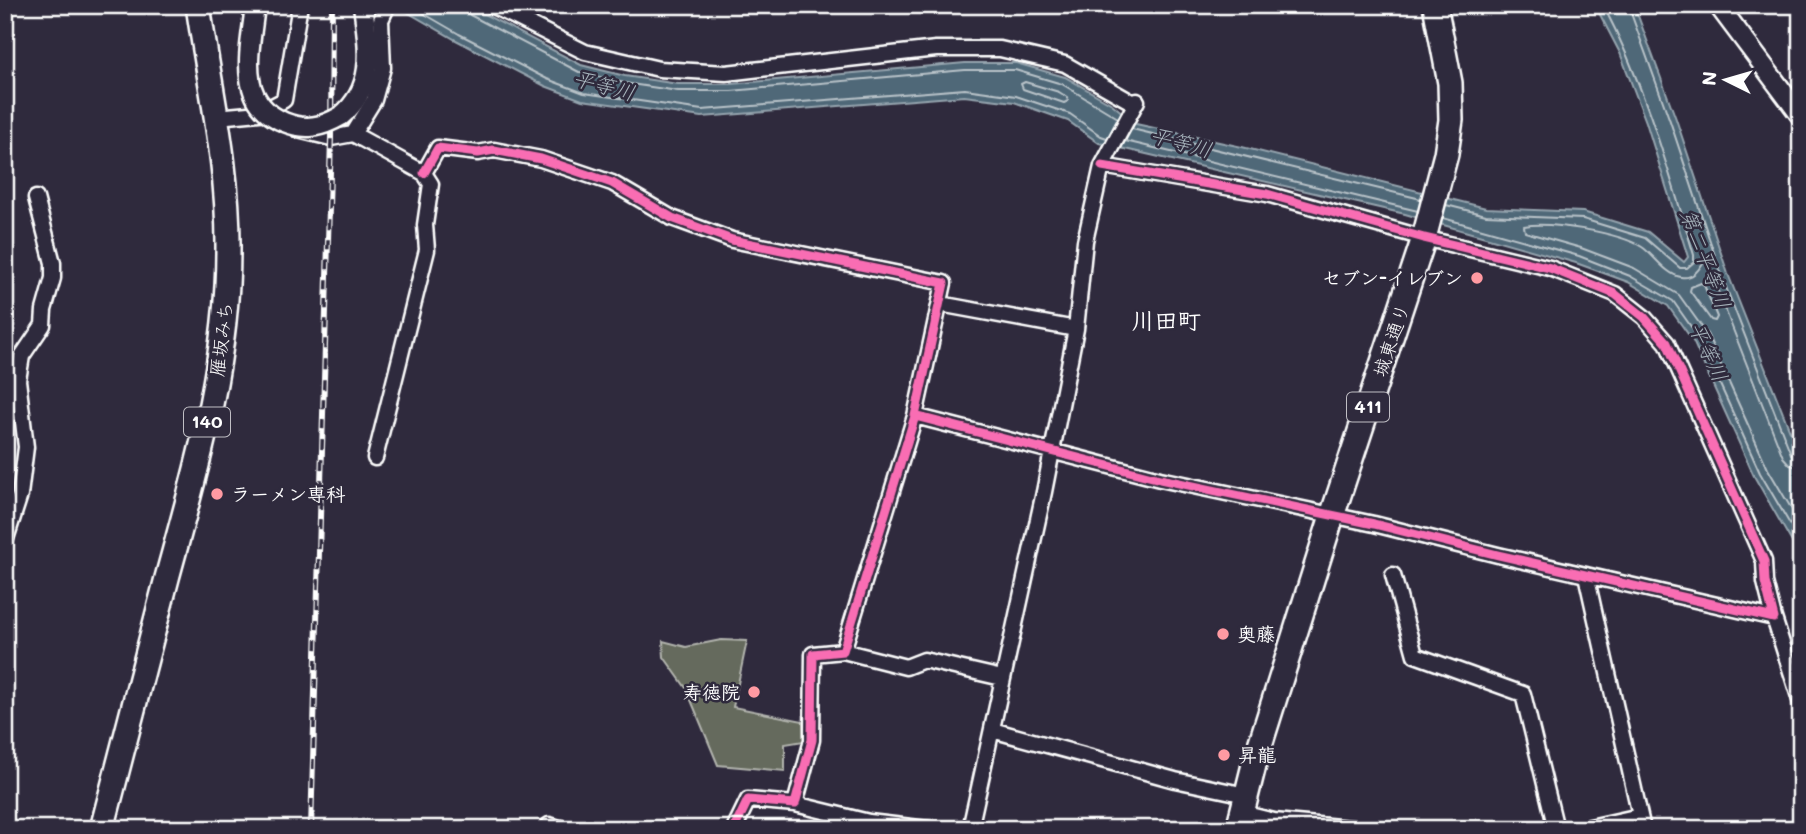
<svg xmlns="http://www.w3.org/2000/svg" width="1806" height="834" font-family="Mali,'Klee One',sans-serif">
<rect width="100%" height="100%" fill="#2f2a3d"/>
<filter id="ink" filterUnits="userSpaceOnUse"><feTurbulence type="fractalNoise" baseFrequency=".0143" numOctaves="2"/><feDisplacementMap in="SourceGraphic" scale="14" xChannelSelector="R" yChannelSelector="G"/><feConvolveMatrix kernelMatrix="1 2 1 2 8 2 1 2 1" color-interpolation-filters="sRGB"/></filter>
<g filter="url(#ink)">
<path fill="#656a5d" stroke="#b2b4ae" stroke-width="2" d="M721,640l26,1 -14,66 70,14 1,20 -19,3v27l-67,-6 -32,-77 -22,-31 -1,-16 23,6z"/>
<path fill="#4f6878" stroke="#95a4ae" stroke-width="2" d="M395,5h72l114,60 44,11 53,8h53l234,-21h51l49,14 47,27 24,20 106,23 244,61 97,4 65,20 36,30 4,-5 -42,-135 -26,-69 -25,-48h39l42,114 52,155 73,185v106l-8,-21 -39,-68 -61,-135 -25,-35 -40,-24 -52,-19 -171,-49 -306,-71 -31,-22 -54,-19 -50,-6 -262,21 -120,-17 -37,-14 -89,-46z"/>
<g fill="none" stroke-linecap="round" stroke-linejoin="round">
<path stroke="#b9c3c9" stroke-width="2" d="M409,5l50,29 88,45 37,14 118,17 263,-21 51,7 54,18 31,22 6,2
M465,5l5,10 109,57 45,11 54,8h53l234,-21h50l47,14 56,34
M1628,5l42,116 52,156 69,177 4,4 6,1
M1025,82l34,10 8,5 1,4 -4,2 -41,-14 -2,-5z
M1132,129l289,70
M1125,141l293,70
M1446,205l40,10 97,4 62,19 35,30h7l7,-6v-7c-26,-86 -49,-170 -91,-250
M1443,218l136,38 51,20 43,25 26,37 61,135 41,70
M1701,283l3,2 13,32 -2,4 -4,-1 -21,-29 1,-4z
M1801,468l-11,-3 -7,-8 -76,-194h-4c-5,8 -11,16 -22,14 -15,-2 -27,-22 -39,-30 -22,-14 -92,-26 -118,-21l1,6 56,16 53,20 45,27 28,39 61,135 33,56"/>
<defs>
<path id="minor" d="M491,5l94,47 74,17 67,4 210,-24h64l65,15 70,40
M217,117l42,-4 25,-13 16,-95
M298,130l33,8 22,-4 21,-34 9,-32 -2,-48 7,-15
M353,134l71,39 7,11 -6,41 2,25 -52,208
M424,173l14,-25 40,5 16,-3 47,9 71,24 60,35 60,22 212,43 -29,133 -72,235 -30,3 -1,86 -17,64 -47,-4 -14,29
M940,304l136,25
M915,416l245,63 214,45 124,31 276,63 -9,-36 -1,-21 -97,-218 -23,-26 -29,-23 -65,-26 -126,-30 -157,-44 -165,-28
M5,542l15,-47 6,-48 -8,-67 4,-24 21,-31 1,-15 9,-32v-15l-17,-65
M1393,575l22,80 108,39 33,135
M1586,575l57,254
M1774,618l27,85
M843,651l63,16 18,-7 78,18
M992,730l183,50 71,15
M795,804l74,18 59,7
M1242,813l32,8 87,8
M549,829v-4l14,4
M970,829l74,-337 32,-163 9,-88 17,-75 35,-65
M1581,829l59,-13"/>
<path id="tertiary" d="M1718,5l83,111
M341,116c36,-30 27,-70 22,-111"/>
<path id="trunk" d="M102,829c22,-84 43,-168 65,-251 29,-107 61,-214 61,-327 1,-86 -18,-161 -30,-246
M1238,829l17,-68 77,-245 92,-278 22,-84 5,-34 -1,-37 -15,-78"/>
</defs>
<use href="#minor" stroke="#fff" stroke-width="19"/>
<use href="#tertiary" stroke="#fff" stroke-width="23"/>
<use href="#trunk" stroke="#fff" stroke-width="28"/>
<use href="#minor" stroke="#2f2a3d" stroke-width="14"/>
<use href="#tertiary" stroke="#2f2a3d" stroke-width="18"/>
<use href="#trunk" stroke="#2f2a3d" stroke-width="23"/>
<defs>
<path id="rail" d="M311,829l20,-691 1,-133"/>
</defs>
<use href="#rail" stroke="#fff" stroke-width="6"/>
<use href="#rail" stroke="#2f2a3d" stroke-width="3.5" stroke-dasharray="10" stroke-linecap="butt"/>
<defs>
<path id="tertiary-bridge" d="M255,5c-4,43 -21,96 29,117 22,9 38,5 57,-6"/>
</defs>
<use href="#tertiary-bridge" stroke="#fff" stroke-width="23" stroke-linecap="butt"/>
<use href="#tertiary-bridge" stroke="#2f2a3d" stroke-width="18"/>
<defs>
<path id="cycleway" d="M424,173l14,-25 40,5 16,-3 47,9 71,24 60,35 60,22 212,43 -29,133 -72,235 -30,3 -1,86 -17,64 -47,-4 -14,29
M915,416l245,63 214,45 124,31 276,63 -9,-36 -1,-21 -97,-218 -23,-26 -29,-23 -65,-26 -126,-30 -157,-44 -165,-28"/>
</defs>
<use href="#cycleway" stroke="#2f2a3d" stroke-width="13"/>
<use href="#cycleway" stroke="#f96db3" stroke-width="9"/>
</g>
</g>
<g fill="#ff9aa2" stroke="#2f2a3d" stroke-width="2.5">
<circle cx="1477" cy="278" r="7"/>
<circle cx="217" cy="494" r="7"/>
<circle cx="1223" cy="634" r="7"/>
<circle cx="754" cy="692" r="7"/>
<circle cx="1224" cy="755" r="7"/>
</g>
<g text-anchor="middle" stroke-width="5" stroke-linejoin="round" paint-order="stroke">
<g fill="#2f2a3d" stroke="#c1bfc5" stroke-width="2">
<rect x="1347" y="392.5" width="42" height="29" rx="5"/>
<rect x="184" y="407.5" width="46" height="29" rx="5"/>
</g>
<g font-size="18" font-weight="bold" fill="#fff">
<text x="1368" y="413">411</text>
<text x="207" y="428">140</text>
</g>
<g font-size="19" font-weight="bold" fill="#fff" stroke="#2f2a3d" text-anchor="start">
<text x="1463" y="285" text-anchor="end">セブン-イレブン</text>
<text x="231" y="501">ラーメン専科</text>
<text x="1237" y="641">奥藤</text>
<text x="740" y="699" text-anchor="end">寿徳院</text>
<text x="1238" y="762">昇龍</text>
</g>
<g font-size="19" fill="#fff" stroke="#2f2a3d">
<text transform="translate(221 339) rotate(-83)" y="7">雁坂みち</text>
<text transform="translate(1391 340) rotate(-71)" y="7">城東通り</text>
</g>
<g font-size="21" font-style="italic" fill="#a7b4bc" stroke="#2f2a3d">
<text transform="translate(604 86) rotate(15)" y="7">平等川</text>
<text transform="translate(1181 143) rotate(15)" y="7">平等川</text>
<text transform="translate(1705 259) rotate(69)" y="7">第二平等川</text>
<text transform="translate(1708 352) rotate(65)" y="7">平等川</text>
</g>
<g font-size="23" font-weight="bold" fill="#fff" stroke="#2f2a3d">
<text x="1166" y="329">川田町</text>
</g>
</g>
<rect width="1806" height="834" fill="none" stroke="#2f2a3d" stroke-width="28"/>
<rect x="14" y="14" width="1778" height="806" fill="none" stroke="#fff" stroke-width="2.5" filter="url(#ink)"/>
<g transform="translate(1726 80) rotate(275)" stroke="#2f2a3d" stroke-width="5" paint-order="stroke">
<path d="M0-5L12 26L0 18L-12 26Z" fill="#ffffff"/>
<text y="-10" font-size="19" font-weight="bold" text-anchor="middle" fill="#ffffff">N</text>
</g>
</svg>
